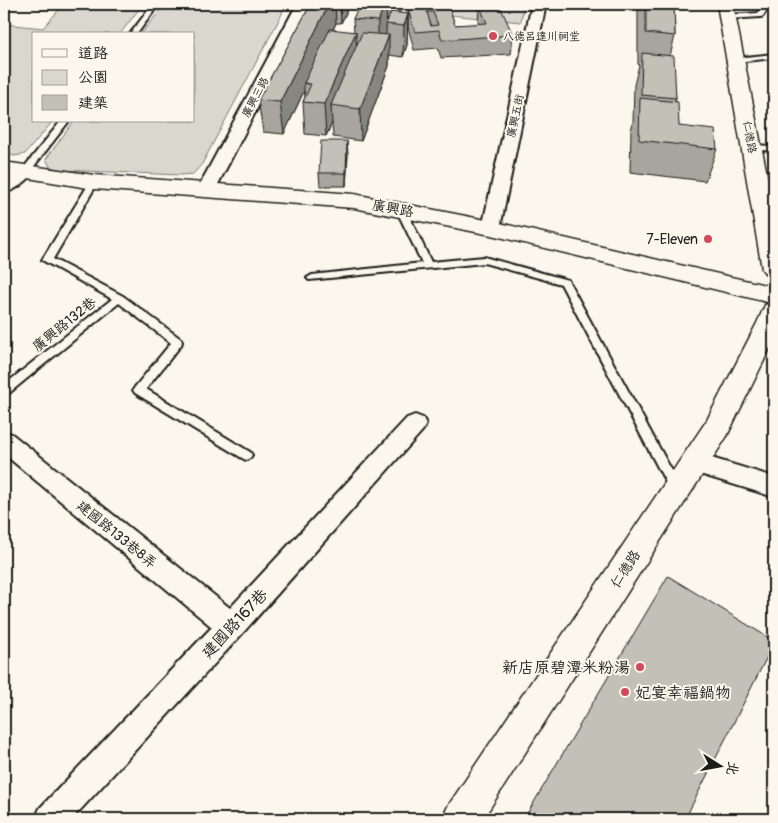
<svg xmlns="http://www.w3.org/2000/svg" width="778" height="823" font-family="Pangolin,'LXGW WenKai TC',sans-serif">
<rect width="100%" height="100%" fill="#fbf7ec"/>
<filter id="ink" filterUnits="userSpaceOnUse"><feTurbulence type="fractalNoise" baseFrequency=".02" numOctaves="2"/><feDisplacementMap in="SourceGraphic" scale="10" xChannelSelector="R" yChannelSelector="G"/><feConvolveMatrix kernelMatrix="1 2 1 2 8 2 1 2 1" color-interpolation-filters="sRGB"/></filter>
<g filter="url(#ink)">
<path fill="#dad7ce" stroke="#7b7a75" d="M64,4h79l-23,30h-86v87h19l-28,33 -11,2 -10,-3v-129l39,4z
M165,4h71l43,4 4,4 -81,152 -9,10 -12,1 -120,-5 -11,-3 -4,-8 28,-38h120v-87h-53z
M436,4h88l-3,18 -71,-7z"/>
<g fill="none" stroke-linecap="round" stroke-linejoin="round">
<defs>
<path id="service" d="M153,4h6l-22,30h-7z
M774,6v4h-7l-4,6 -2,1 -34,2 -4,-2 4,-2 31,-2 4,-6z
M774,54v4l-39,4 -4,-2 4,-2z
M61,121h8l-41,53h-6v-4z
M752,144l22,3v4l-25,-2v-4z
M94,179l4,3 -45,77 70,37 58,43 1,3 -1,3 -35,44 104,63 2,3 -2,3 -4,2 -4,-2 -107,-65 -2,-3 2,-3 36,-44 -52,-40 -111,91 -4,1v-10l108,-86 -70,-39 48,-78z
M401,206l5,3 25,53 53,-5 84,23 112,206 2,4 -2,4 -4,1 -4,-1 -111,-210 -77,-21 -175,17 -2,-2 5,-3 110,-12 -26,-54z"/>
<path id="minor" d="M297,4h14l-96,186 -3,4 -6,2 -6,-2 -3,-4z
M532,4h14l-46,224 -2,4 -7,2 -7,-2 -2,-4z
M25,167l6,1 3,4c-6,9 -20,19 -30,21v-13l15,-12z
M415,415l8,3 3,6 -3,6 -182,205 -169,184h-37l5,-11 172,-181 -208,-173v-22l8,2 218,174 177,-190z
M695,453l79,24v20l-87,-27 -4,-7 4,-7z"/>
<path id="tertiary" d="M717,4h16l41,206v67l-8,-2 -4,-6z
M4,162l90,13 260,19 137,27 283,66v53l-47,96 -244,383h-41l6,-13 259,-386 50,-97 8,-18 6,-2 -280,-68 -137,-27 -260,-19 -90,-15z"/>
</defs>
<use href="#service" stroke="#1c1c1c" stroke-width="4"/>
<use href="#minor" stroke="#1c1c1c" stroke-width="4"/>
<use href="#tertiary" stroke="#1c1c1c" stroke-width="3"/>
<use href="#service" fill="#fbf7ec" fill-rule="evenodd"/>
<use href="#minor" fill="#fbf7ec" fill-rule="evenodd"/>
<use href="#tertiary" fill="#fbf7ec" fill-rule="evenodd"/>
</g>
<path fill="#a8a59e" stroke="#1c1c1c" d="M311,4h36l-1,2v7l-5,10h-5l-3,7 21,2 -1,-13 7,-15h42v2l-3,7 9,1 -1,31 -4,12 -14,-2v11l-28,75 -28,-4 -1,-14 -6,13 -21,-2 -2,-32 2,-5 -1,-6 -20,43 -21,-2 -5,-32z
M638,4h36l1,32 -5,20 6,42 -1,3 4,25 38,23 -12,32 -75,-9 1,-42 2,-7 1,-38 5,-20 -1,-1z
M479,5l34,30 -2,19 -70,4 -3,-10 -24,2 -6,-23v-18l41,-2 6,18 23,-1z
M348,154l-2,32h-26l-1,-13z"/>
<path fill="#888681" stroke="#1c1c1c" d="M329,4h6l1,19 -28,61 -4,-1v8l-20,43 -4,-32z
M340,4h7l-1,2v7l-5,10z
M385,4h2l-1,29 -8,19v-31z
M392,4h10v2l-8,19h-2z
M408,14l-1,31 -4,12 1,-31z
M356,32l1,31 -26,42 1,18 -6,13 -2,-32z
M389,35v31l-28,75 -1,-32z
M347,141l1,13 -2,32v-13z"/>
<path fill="#c3c0b8" stroke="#1c1c1c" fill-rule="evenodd" d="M311,4h18l-49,98 -22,-2z
M360,4h25l-7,17 -25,-2z
M499,4l14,31 -71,5 -3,-10 -24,2 -7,-23 41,-2 6,18 32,-2 -8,-18zM427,12h6l5,13 -7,1z
M646,4h28l1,32 -29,-3z
M391,12l17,2 -4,12 -18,-2z
M330,29l26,3 -32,72 -21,-2 8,-18 -7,-1z
M362,33l27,2 -29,74 -29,-4z
M642,53l32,3 2,42 -35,-3z
M640,98l38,4 1,24 36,4 2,19 -78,-9z
M321,141h26l-1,32h-27z
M668,576l106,65v2l-89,176h-161z"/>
</g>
<g fill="#d1495b" stroke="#fbf7ec" stroke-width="2">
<circle cx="493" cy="36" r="5"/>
<circle cx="708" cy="239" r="5"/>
<circle cx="640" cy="667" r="5"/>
<circle cx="625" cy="692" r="5"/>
</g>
<g text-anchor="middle" stroke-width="4" stroke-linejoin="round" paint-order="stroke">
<g font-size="11" fill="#1c1c1c" stroke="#fbf7ec" text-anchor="start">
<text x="503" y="40">八德呂達川祠堂</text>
</g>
<g font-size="11" fill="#1c1c1c" stroke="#fbf7ec">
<text transform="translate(255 97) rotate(-62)" y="4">廣興三路</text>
<text transform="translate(515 116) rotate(-78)" y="4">廣興五街</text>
<text transform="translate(750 137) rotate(79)" y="4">仁德路</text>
</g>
<g font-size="14" fill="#1c1c1c" stroke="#fbf7ec">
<text transform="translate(393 208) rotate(10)" y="5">廣興路</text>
<text transform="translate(64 324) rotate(-39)" y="5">廣興路132巷</text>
<text transform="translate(117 534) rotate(39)" y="5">建國路133巷8弄</text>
<text transform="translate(625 569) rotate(-57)" y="5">仁德路</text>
</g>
<g font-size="14" fill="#1c1c1c" stroke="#fbf7ec" text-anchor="end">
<text x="698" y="244">7-Eleven</text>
</g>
<g font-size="16" fill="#1c1c1c" stroke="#fbf7ec">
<text transform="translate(234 623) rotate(-47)" y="6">建國路167巷</text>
</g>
<g font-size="16" fill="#1c1c1c" stroke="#fbf7ec" text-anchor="end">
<text x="630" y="673">新店原碧潭米粉湯</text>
<text x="635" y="698" text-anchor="start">妃宴幸福鍋物</text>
</g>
</g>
<rect width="778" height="823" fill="none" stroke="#fbf7ec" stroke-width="20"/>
<rect x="10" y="10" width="758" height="803" fill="none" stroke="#1c1c1c" stroke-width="2" filter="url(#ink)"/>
<rect x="32" y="32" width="162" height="90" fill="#fbf7ec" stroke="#a29f99"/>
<rect x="42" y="49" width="25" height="8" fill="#fbf7ec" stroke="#a29f99"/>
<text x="78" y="58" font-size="15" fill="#1c1c1c">道路</text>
<rect x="42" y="70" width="25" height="15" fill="#dad7ce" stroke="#a29f99"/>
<text x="78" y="82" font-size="15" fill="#1c1c1c">公園</text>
<rect x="42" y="95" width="25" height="15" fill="#c3c0b8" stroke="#a29f99"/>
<text x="78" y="108" font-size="15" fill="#1c1c1c">建築</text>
<g transform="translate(720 766) rotate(101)" stroke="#fbf7ec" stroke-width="4" paint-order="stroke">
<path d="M0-4L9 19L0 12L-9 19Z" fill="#1c1c1c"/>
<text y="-8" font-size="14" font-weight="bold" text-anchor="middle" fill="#1c1c1c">北</text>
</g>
</svg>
